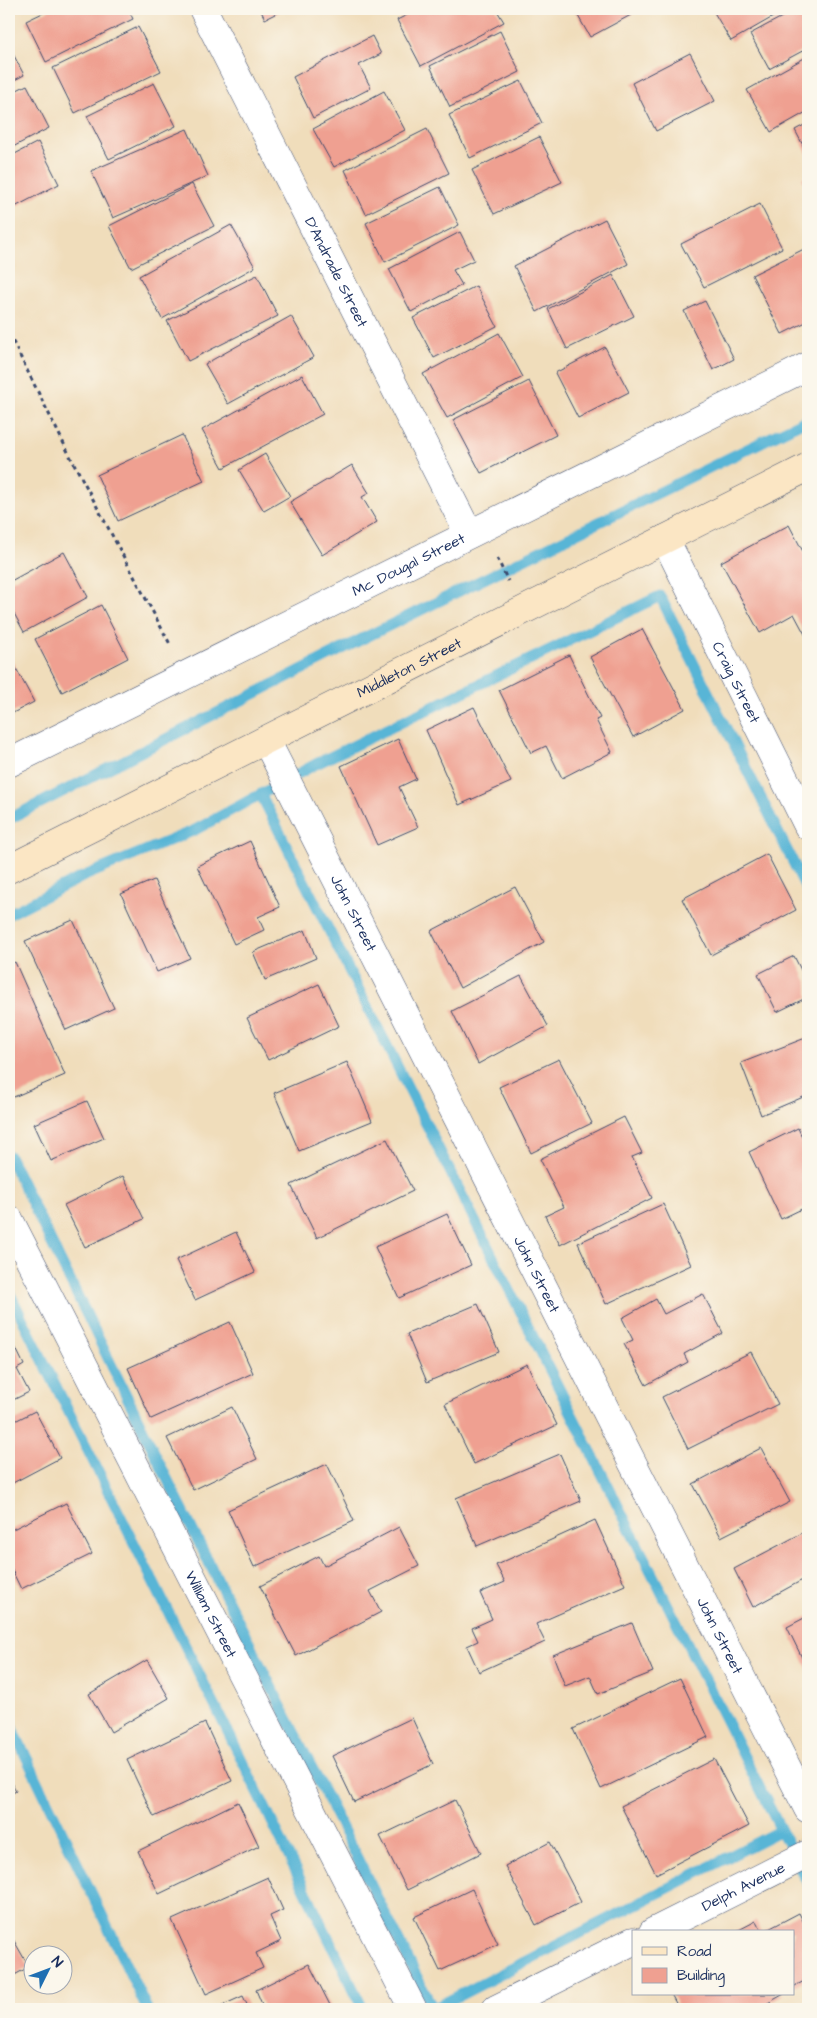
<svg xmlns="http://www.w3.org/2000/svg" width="817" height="2018" font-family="'Architects Daughter',sans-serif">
<rect width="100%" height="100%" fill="#fbf7ec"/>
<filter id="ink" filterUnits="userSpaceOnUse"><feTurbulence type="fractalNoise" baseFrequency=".02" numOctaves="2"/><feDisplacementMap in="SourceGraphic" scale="10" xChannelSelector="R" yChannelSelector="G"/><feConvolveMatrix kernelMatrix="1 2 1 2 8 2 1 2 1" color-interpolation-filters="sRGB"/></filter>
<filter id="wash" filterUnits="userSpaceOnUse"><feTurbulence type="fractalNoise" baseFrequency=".0096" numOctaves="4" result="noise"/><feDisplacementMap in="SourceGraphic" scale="20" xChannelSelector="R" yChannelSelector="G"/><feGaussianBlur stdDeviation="1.12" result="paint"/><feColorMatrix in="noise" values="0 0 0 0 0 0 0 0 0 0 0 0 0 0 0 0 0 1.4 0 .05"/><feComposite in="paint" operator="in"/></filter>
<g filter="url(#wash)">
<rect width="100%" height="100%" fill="#f0ddbb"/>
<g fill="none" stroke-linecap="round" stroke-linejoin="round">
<path stroke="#58b5d6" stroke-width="11" d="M261,795l547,1089
M9,819l351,-179 448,-221
M9,914l73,-37 113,-47 121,-66 344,-168 148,296
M9,1156l171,349 253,504 348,-179
M9,1292l231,464 123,253
M9,1721l138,288"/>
</g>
<g id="blocks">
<path fill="#efa091" d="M51,9h77l5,10 -87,43 -20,-41z
M260,9h25l-20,10z
M419,9h77l8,13 -83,44 -24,-46z
M574,9h68l-52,28z
M712,9h75l-56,32z
M797,9h11v39l-39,21 -19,-35z
M138,27l23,44 -86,42 -22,-45z
M500,31l20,41 -70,35 -20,-41z
M372,36l9,18 -22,11 12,23 -58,30 -20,-41z
M9,46l15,29 -15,8z
M690,53l25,48 -59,30 -24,-48z
M808,56v55l-37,21 -24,-42z
M521,81l21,42 -72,35 -21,-43z
M154,83l22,43 -67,33 -22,-43z
M27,85l22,43 -40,21v-55z
M384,91l21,39 -71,37 -21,-38z
M808,123v32l-13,-25z
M187,129l21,47 -95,42 -22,-47z
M427,129l22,44 -83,41 -21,-44z
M539,137l23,45 -68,32 -22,-44z
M38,142l21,42 -50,26v-53z
M808,175v15l-6,-12z
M192,184l22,42 -83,42 -22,-42z
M440,187l19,38 -74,37 -19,-39z
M760,204l22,44 -78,39 -23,-43z
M605,219l23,45 -91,48 -23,-46z
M231,225l24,42 -93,52 -23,-43z
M460,232l14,28 -21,10 9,15 -51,27 -22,-43z
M808,247v74l-26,13 -30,-59z
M257,275l21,41 -90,45 -21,-40z
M613,275l21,41 -67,33 -19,-40z
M476,286l21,40 -63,32 -21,-40z
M705,301l29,58 -21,11 -29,-59z
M291,316l23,41 -86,47 -23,-40z
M499,333l24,44 -76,41 -24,-44z
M605,347l24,45 -51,26 -23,-45z
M302,375l21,39 -100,54 -21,-38z
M529,381l27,54 -75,38 -28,-53z
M182,435l22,46 -86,40 -21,-46z
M265,454l25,42 -26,15 -25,-41z
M352,465l17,28 -7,4 15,25 -55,33 -32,-53z
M789,525l19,36v79l-14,-26 -34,19 -39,-71z
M64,552l24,45 -64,35 -15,-28v-22z
M101,605l27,53 -66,34 -27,-53z
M642,629l43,80 -52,28 -43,-80z
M9,655l25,47 -25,13z
M569,655l31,63 -4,2 16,32 -50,26 -16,-32 -15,7 -32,-63z
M474,707l37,75 -52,23 -33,-75z
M398,739l18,40 -17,8 19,40 -41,18 -36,-79z
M250,841l30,66 -22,10 6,13 -30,14 -37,-78z
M767,854l29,56 -85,45 -29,-56z
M154,880l36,78 -33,14 -36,-78z
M515,887l29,55 -84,46 -29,-57z
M73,920l41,88 -48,22 -41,-89z
M305,930l11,28 -51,22 -12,-28z
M794,956l14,28v13l-31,15 -19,-38z
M15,962l50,113 -56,24v-134z
M521,976l27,50 -70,38 -26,-53z
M319,984l20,42 -71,34 -21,-42z
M808,1037v58l-47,20 -20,-52z
M559,1059l33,64 -61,30 -32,-66z
M347,1062l25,59 -73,30 -25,-58z
M87,1101l17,37 -53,23 -17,-37z
M624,1117l18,36 -10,4 20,41 -92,47 -15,-29 19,-9 -24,-48z
M798,1128l10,22v56l-27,13 -32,-67z
M387,1139l26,52 -96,47 -26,-53z
M123,1176l21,43 -59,28 -21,-42z
M663,1204l28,61 -85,39 -28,-61z
M447,1214l24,51 -72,33 -24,-51z
M236,1232l19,40 -60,28 -19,-40z
M703,1294l20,39 -39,21 4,8 -42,23 -22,-41 9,-4 -11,-22 34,-19 8,15z
M478,1304l21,48 -72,30 -20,-48z
M230,1322l23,51 -102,46 -23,-51z
M9,1334l15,31 -7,4 12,23 -20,10z
M751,1352l27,52 -90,45 -26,-52z
M527,1364l30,61 -83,39 -29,-60z
M232,1407l25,52 -64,31 -26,-52z
M35,1411l25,47 -51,27v-61z
M761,1448l29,54 -69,35 -28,-53z
M560,1454l21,47 -104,45 -21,-48z
M327,1464l27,57 -100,46 -26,-57z
M66,1503l26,51 -71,35 -12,-25v-33z
M595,1520l30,65 -89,39 9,18 -66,30 -12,-26 11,-5 -6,-13 20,-9 -12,-26 25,-11 -9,-17z
M399,1527l20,39 -49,25 11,21 -85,44 -36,-70 59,-30 5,10z
M808,1530v47l-55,30 -19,-38z
M808,1616v54l-21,-43z
M632,1623l21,49 -55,22 -8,-18 -25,10 -12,-31z
M147,1660l22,38 -58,34 -22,-38z
M680,1678l28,59 -107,52 -28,-60z
M412,1718l21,46 -79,38 -22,-46z
M205,1723l27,58 -78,36 -27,-57z
M714,1759l35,67 -93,48 -35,-68z
M9,1776l7,15 -7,4z
M455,1800l26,53 -74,37 -27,-54z
M238,1802l21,44 -100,48 -21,-43z
M550,1842l31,60 -45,23 -31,-59z
M268,1877l15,33 -13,6 11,25 -25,12 7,15 -57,26 -34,-74z
M472,1889l26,55 -58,27 -26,-54z
M799,1913l9,18v48l-15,8v-55h-30z
M756,1921l6,11h-27z
M9,1932l20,35 -20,11z
M309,1964l23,45h-68l-8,-19z
M671,1994h113l-27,15h-78z
M243,1996l6,13h-35z"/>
</g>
</g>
<g filter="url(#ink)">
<use href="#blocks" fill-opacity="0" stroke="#3b496c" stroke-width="1"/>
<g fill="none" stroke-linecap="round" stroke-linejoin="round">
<defs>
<g id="street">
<path id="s1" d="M203,9l266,525"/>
<path id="s2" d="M665,539l143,287"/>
<path id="s3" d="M266,740l542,1069"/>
<path id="s4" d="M9,763l799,-397"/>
<path id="s5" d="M9,1219l404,790"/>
<path id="s6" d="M653,1932l155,-78"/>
<path d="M496,2009l137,-68"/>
</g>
<g id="secondary">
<path id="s7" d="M9,869l799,-402"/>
</g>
</defs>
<use href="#street" stroke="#3b496c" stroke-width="29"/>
<use href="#secondary" stroke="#3b496c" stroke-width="29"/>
<path stroke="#3b496c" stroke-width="3" stroke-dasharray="4 4" stroke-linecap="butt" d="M9,334l61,122 101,190
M497,558l11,23"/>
<use href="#street" stroke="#fff" stroke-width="28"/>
<use href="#secondary" stroke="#fbe6c4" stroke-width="28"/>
</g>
</g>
<g text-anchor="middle" stroke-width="4" stroke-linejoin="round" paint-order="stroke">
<g font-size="15" fill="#1b2f5e" stroke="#fbf7ec">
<text dy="5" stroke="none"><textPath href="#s1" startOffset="295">D'Andrade Street</textPath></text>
<text dy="5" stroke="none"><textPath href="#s4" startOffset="446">Mc Dougal Street</textPath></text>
<text dy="5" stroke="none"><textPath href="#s7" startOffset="448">Middleton Street</textPath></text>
<text dy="5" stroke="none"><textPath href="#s2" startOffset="160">Craig Street</textPath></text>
<text dy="5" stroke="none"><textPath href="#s3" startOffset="194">John Street</textPath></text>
<text dy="5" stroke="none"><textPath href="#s3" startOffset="599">John Street</textPath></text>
<text dy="5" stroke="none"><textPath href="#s5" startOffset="444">William Street</textPath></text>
<text dy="5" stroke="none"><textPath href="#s3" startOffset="1004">John Street</textPath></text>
<text dy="5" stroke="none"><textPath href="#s6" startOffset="101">Delph Avenue</textPath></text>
</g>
</g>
<rect width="817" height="2018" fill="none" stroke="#fbf7ec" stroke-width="30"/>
<rect x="632" y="1930" width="162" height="65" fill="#fbf7ec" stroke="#a1a7b3"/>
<rect x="642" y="1947" width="25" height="8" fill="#fbe6c4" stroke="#a1a7b3"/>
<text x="677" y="1956" font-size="15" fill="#1b2f5e">Road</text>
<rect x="642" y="1968" width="25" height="15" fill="#efa091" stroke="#a1a7b3"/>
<text x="677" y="1980" font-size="15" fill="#1b2f5e">Building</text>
<g transform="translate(48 1970) rotate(48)"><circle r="24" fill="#fbf7ec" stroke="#a1a7b3"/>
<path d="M0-4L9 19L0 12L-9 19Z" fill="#1f6fb2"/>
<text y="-8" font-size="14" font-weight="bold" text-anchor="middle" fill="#1b2f5e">N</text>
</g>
</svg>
